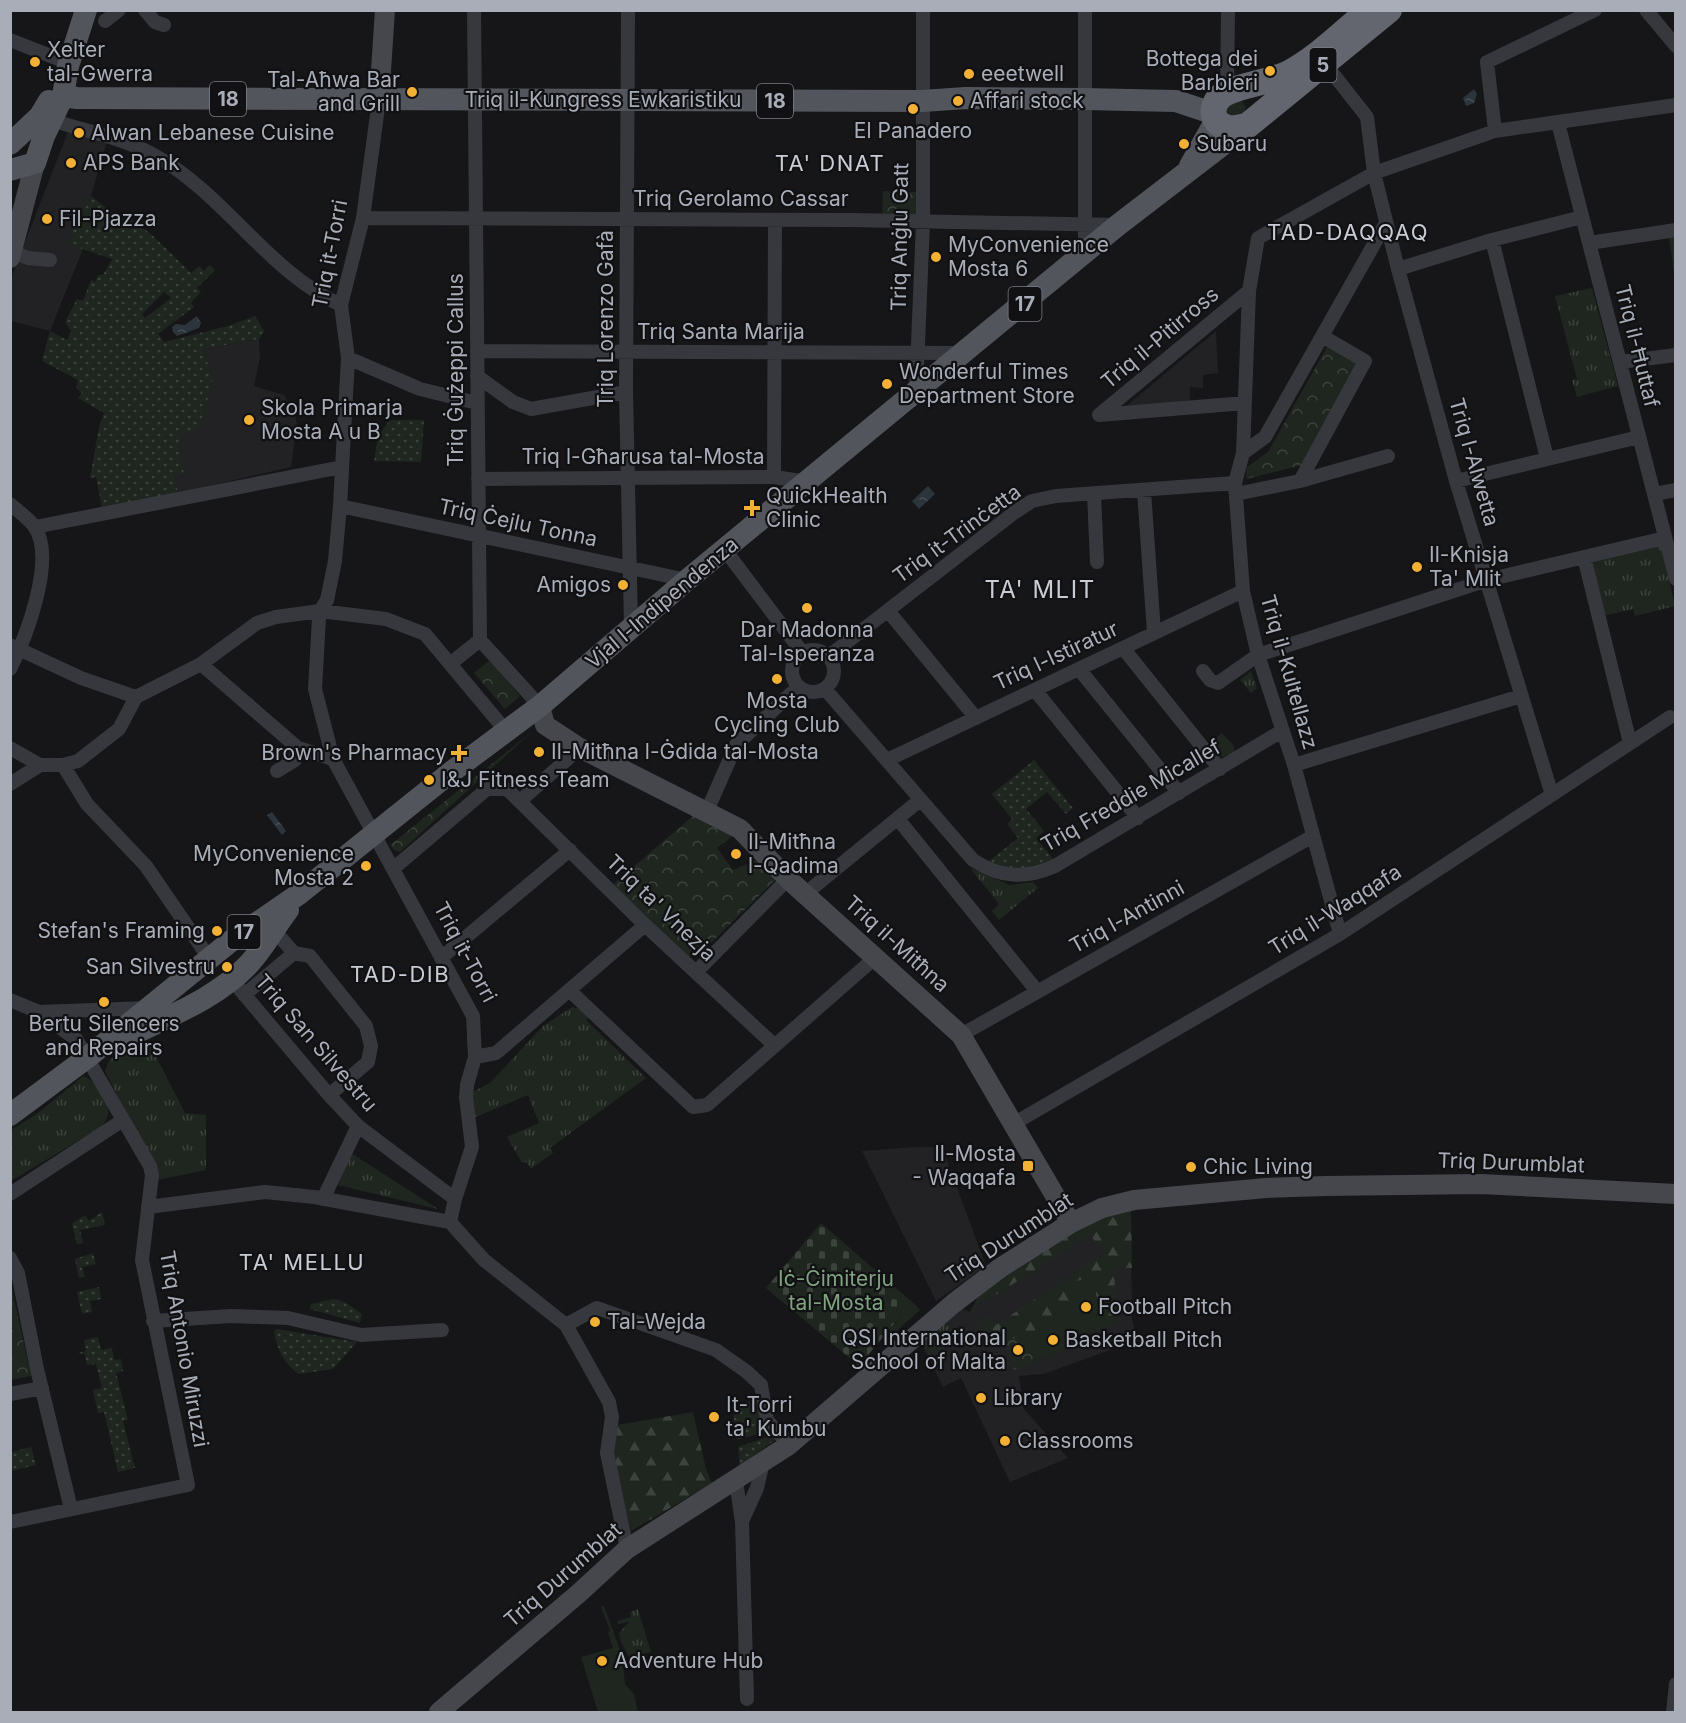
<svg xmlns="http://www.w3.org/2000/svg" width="1686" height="1723" font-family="Inter,sans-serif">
<defs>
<pattern id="grass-tufts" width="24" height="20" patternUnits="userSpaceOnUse" patternTransform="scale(1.5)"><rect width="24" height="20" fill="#1e261f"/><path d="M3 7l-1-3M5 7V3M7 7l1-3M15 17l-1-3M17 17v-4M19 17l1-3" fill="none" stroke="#3c433d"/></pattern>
<pattern id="forest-firs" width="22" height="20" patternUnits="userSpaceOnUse" patternTransform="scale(1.5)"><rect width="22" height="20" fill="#1e261f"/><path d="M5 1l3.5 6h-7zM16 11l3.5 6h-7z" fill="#3c433d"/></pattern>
<pattern id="cemetery-stones" width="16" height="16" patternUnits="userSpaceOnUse" patternTransform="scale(1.5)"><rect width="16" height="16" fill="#1e261f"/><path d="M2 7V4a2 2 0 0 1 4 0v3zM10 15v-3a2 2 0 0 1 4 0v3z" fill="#3c433d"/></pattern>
<pattern id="park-crowns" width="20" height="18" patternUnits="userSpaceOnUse" patternTransform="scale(1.5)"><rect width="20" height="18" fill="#1e261f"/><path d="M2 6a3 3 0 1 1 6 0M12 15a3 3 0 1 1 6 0" fill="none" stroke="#3c433d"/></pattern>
<pattern id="garden-dots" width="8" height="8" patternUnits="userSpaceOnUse" patternTransform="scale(1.5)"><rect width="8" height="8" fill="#1e261f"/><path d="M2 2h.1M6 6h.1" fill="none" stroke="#3c433d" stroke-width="1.8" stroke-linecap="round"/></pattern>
<pattern id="water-ripples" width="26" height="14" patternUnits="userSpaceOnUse" patternTransform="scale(1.5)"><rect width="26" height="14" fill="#2c353c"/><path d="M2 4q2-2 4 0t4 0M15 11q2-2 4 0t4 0" fill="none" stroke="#485056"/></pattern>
</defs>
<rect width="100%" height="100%" fill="#161618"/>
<path fill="#222225" d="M69,129l39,9 -17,58 -9,21 -3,-1 -11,28 15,5 -33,82 -39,-10 -1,-40z
M1216,331l2,42 -15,2v13l-13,-1v19l-66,2z
M259,339l1,18 -6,29 30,9 11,20 2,9 -6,43 -113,26 -3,-17 9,-1 -7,-41 27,-21 9,-34 -10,-30z
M916,1147h26l44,119 -50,35 -74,-150z
M1131,1208l1,112 6,20 -94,34 -25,2 5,33 44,49 -58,24 -49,-104 -18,9 -23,-47 40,-32 10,4 14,-26z"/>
<path fill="url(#grass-tufts)" d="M1241,99l5,9 -5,10 -15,-4 -1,-10z
M1675,236v45l-6,-44z
M1592,288l26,98 -41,11 -5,-17 5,-1 -22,-83z
M1661,546l14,60 -40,10 -2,-7 -30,7 -13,-53z
M1251,671l6,17 -6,5 -11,-13z
M1222,733l12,13 1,6 -13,5 -12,-14z
M970,868l40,17 23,-3 5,6 -39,32 -7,-9 7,-7z
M572,1007l8,2 10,8 -4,3 60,58 -96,70 3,5 -22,16 -5,-7 -4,1 -15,-26 32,-14 -11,-28 -57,24v-26l19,-10 53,-57z
M148,1041l37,72 21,2v55l-49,10 -2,-19 -28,-46 -22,-44 4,-11z
M83,1076c10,2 28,27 25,38 -1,5 -4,10 -7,13l-90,54v-51l27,-17z
M351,1153l87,56 -100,-24z
M912,1302l8,8 -28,25 -4,-3z
M943,1320l16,19 -31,16 -8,-15z
M638,1609l13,43 -22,5 -8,-15 -2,-9 10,-11 -11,2 -1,-3 14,-4 -1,-5z"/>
<path fill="url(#forest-firs)" d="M1131,1208l1,60 -18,-1 2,56 -8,4 -19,-50 -24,9 24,55 -7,3 -11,-26 -67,24 -2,-4 -22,-5 -3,-11 13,-7 6,10 109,-72 -15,-18 -107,68 -1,-5 -9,14h-3l14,-26 95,-62z
M693,1412l13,57 6,14 -81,48 -19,-79 5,-27z"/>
<path fill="url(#cemetery-stones)" d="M821,1223l91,79 -53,64 -93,-78z"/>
<path fill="url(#park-crowns)" d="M883,191l33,1 1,23 -35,-1z
M1328,345l30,17 -56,103 -56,14 1,-12 21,-15z
M490,660l30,36 -15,13 -31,-36z
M533,731l-133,121 -6,-2 -4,-5z
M694,815l41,19 -18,14 16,22 23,-10 20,19 -77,76 -11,2 -76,-72z
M11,1285l20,91 -20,4h-1z
M1024,1336l12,26 -22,8 -10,-28z"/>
<path fill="url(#garden-dots)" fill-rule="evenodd" d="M91,196l32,25 9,-1 19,14 40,39 8,-7 5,5 6,-6 5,5 -18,18 4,4 -10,11 3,4 -36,27 6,8 64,-16 27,-10 9,15 -5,8 -56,10 10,30 -9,34 -8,17 -18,4 6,41 -9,1 3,17 -76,15 -6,-31 -6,1 9,-51 5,-14 -26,-15 4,-5 -6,-5 2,-8 -36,-19 8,-30 17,9 4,-9 -6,-9 12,-23 6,2 8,-21 4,2 3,-7h5l9,-16 -44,-15 10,-28h4zM164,292l7,6 -26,20 -3,-4z
M390,420h34l-3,42 -47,-1 4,-25z
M1034,760l39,48 -7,6 -19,-22 -21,17 18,22 -8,7 18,22 -44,12 -22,-10 30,-24 -11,-14 5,-5 -20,-25z
M102,1212l3,13 -25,5 3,13 -6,1 -5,-20 13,-9 4,6z
M93,1253l3,11 -14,3 3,10 -6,1 -4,-19z
M99,1287l2,12 -11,2 2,11 -10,2 -5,-22z
M334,1299l11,3 17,12 -2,9 -50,-14 1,-5z
M277,1329l80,13 -24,27 -35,5c-15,-13 -21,-24 -24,-43z
M98,1337l3,13 11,-2 2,12 7,-1 2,12 -7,2 12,47 -5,1 12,47 -17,4 -14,-60 -6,1 -5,-23 9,-2 -6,-24 -9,1 -2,-11 -7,-1 8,-2 -2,-11z
M761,1399l10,31 -34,10 -5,-35z
M774,1435l2,4 -36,27 -2,-19z
M31,1447l5,18 -25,6v-19z"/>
<path fill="#1e261f" d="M1089,1277l19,50 -25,10 -19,-51z
M1072,1317l10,27 -47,16 -11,-24z
M604,1606l18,49 3,29 9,10 4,18h-40l-17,-55 32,-9 -5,-15 2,-3 -9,-23z"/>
<path fill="url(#water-ripples)" d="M1474,89l3,5 -3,9 -8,3 -3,-8z
M197,316l4,7 -2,5 -22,8 -4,-4 -1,-5 4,-3 9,1z
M928,486l7,8 -16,15 -7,-8z
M272,812l14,19 -4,4 -15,-20z"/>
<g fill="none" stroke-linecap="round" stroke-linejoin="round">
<path stroke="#37383d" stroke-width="14" d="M145,10l10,12 9,3
M474,10l6,630 60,66
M628,10l-2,382 5,235
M1646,10l30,36
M105,21l14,-11
M10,40l51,20
M1330,70l37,47 7,56 24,96 58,212 96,314
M1227,91l1,-81
M52,120c38,13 71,17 107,38 65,37 113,117 182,147
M1558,123l118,456
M1495,131l-8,-69 108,-52
M363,218l488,2 266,5
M1492,240l55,218
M1589,243l87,-13
M13,252l15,6 22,2
M1085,254v-244
M1398,269l94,-29 90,-23
M477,351l484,2
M348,358l72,31 57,14
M1620,362l56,-7
M477,376l36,26 18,7 95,-17
M916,392l7,-169v-213
M1245,403l-146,12 150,-124
M1243,453l22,-16 121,-214
M774,477l1,-257
M478,479l296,-2 34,5
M1300,481l65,-120 -43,-25
M1456,481l183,-44
M1144,491l10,142
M1094,494l3,68
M1236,494l64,-13 88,-25
M1654,494l22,-4
M10,504c8,7 18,14 24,22 23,31 -8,112 -24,143
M340,506l347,74
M35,527l307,-60
M725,550l77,102
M1584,557l46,186
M320,611l7,-11 8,-39 5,-55 8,-148 -7,-53 22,-87 16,-118
M889,612l87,106
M319,618l-4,71 18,70 140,257 2,41 -8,28 -1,12 6,50 -17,52 -5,23 34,38 82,65 43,77 3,15 -5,36 20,96
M10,645l71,33 55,19
M1123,648l97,121
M792 671a21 21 0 1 1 42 0a21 21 0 1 1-42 0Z
M829,656l186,-144 17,-11 24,-5 179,-13
M201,664l97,84 35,11
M450,664l30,-24
M1079,669l100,124
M1203,671l7,9 8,3 40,-28 229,-75 178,-42
M825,689l148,171c27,18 52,19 82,6l227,-135
M1035,690l103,128
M10,748l30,17h23l15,-4 41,-32 17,-32 65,-33 56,-41 19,-6 44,-6 66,8 39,15 81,97
M887,760l356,-169
M63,765l24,39 59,62 63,92
M1294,765l227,-69
M277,771l18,-11 3,-12
M10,784l30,-19
M520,801l60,-53
M707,811l29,-66 62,-58
M898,819l139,172
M394,868l93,-79h20l138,136 129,120
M805,894l115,-94
M273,929l21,24 16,3 56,70 5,20 -3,16 -39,33
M1340,934l-46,-169 -36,-110 -15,-64 -8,-108 8,-30 6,-162 9,-53 116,-65 121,-42 181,-26
M441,958l129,-108
M696,972l92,-93
M232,980l97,115 29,31 97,73
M570,991l123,116 14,-2 169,-148
M244,995l50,-42
M10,1000l29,12 37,27 74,127 2,9 -10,85 46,225 -178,37
M39,1012l108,-4
M961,1035l352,-199
M475,1057l21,-4 149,-128
M1013,1124l327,-190 330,-217
M10,1194l113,-74
M323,1199l35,-73
M148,1207l117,-15 49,5 136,25
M10,1258l8,15 19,96 34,140
M153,1321l78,-5 57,2 73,17 81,-5
M566,1325l31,-17 119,42 31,22 14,13 6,35 22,25
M10,1394l32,-6
M736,1481l6,41 5,177
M743,1519l14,-31 6,-26
M1673,1712l3,-28"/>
<path stroke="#45474d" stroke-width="20" d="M379,100l6,-90
M10,258l25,-95
M540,706l5,19 35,23 160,81 48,50 173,156 110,188
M439,1712l139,-118 49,-45 162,-104 165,-142 46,-35 71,-45 31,-15 32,-8 132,-12 60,-2 154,-2 196,10"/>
<path stroke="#53555c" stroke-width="22" d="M63,96l14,2 845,3 44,-3 118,1 92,2 36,12
M10,144l30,-28 9,-15
M35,163l9,-27 19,-40 5,-30 18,-56
M1190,166l26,-46
M10,170l25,-7
M124,1039c42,-22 90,-39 123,-73 16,-16 27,-38 41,-56
M10,1115l78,-58 143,-116 68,-47 151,-121 90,-67 147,-126 431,-355 129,-99"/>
<path stroke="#63666e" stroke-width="26" d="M1370,10c-26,21 -52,48 -81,63 -17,9 -58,13 -69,24 -11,11 -8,28 9,31 5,1 12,-1 18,-2l142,-116"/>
</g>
<g fill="#f2b134" stroke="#111113" stroke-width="2">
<circle cx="35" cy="62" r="6"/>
<circle cx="1270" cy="71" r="6"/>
<circle cx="969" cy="74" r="6"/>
<circle cx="412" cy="92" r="6"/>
<circle cx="958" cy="101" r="6"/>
<circle cx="913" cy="109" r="6"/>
<circle cx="79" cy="133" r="6"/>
<circle cx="1184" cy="144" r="6"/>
<circle cx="71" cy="163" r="6"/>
<circle cx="47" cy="219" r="6"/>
<circle cx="936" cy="257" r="6"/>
<circle cx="887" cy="384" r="6"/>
<circle cx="249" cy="420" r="6"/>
<path d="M749 499h6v6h6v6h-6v6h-6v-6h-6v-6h6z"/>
<circle cx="1417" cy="567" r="6"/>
<circle cx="623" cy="585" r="6"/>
<circle cx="807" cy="608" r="6"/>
<circle cx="777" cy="679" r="6"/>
<circle cx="539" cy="752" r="6"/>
<path d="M456 744h6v6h6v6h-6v6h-6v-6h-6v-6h6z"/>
<circle cx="429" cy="780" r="6"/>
<circle cx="736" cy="854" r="6"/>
<circle cx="366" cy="866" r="6"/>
<circle cx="217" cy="931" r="6"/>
<circle cx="227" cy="967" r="6"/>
<circle cx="104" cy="1002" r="6"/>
<rect x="1022" y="1160" width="12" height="12" rx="3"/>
<circle cx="1191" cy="1167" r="6"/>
<circle cx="1086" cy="1307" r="6"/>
<circle cx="595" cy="1322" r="6"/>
<circle cx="1053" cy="1340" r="6"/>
<circle cx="1018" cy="1350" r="6"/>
<circle cx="981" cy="1398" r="6"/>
<circle cx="714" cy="1417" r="6"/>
<circle cx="1005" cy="1441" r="6"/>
<circle cx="602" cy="1661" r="6"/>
</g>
<g text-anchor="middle" stroke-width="4.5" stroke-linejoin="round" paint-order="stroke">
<g fill="#111113" stroke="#7b7e86" stroke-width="1.5">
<rect x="1309.5" y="48" width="27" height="34" rx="4.5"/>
<rect x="210" y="82" width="36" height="34" rx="4.5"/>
<rect x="757" y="84" width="36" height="34" rx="4.5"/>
<rect x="1008.5" y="287" width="33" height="34" rx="4.5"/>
<rect x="227.5" y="915" width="33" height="34" rx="4.5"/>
</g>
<g font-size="20" font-weight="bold" fill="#a8adb8">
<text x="1323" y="72">5</text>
<text x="228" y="106">18</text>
<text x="775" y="108">18</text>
<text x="1025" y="311">17</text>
<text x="244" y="939">17</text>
</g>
<g font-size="21" fill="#a8adb8" stroke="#111113" text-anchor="start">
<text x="47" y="57">Xelter<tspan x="47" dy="24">tal-Gwerra</tspan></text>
<text x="1258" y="66" text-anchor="end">Bottega dei<tspan x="1258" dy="24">Barbieri</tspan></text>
<text x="981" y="81">eeetwell</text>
<text x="400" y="87" text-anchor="end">Tal-Aħwa Bar<tspan x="400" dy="24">and Grill</tspan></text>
<text x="970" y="108">Affari stock</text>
<text x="913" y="138" text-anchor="middle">El Panadero</text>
<text x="91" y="140">Alwan Lebanese Cuisine</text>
<text x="1196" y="151">Subaru</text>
<text x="83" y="170">APS Bank</text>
<text x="59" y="226">Fil-Pjazza</text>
<text x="948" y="252">MyConvenience<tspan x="948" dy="24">Mosta 6</tspan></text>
<text x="899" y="379">Wonderful Times<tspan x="899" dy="24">Department Store</tspan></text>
<text x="261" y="415">Skola Primarja<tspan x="261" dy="24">Mosta A u B</tspan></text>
<text x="766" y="503">QuickHealth<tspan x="766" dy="24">Clinic</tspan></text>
<text x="1429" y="562">Il-Knisja<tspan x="1429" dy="24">Ta' Mlit</tspan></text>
<text x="611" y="592" text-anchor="end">Amigos</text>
<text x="807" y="637" text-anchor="middle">Dar Madonna<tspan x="807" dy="24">Tal-Isperanza</tspan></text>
<text x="777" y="708" text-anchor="middle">Mosta<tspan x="777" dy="24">Cycling Club</tspan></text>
<text x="551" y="759">Il-Mitħna l-Ġdida tal-Mosta</text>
<text x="447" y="760" text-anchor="end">Brown's Pharmacy</text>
<text x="441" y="787">I&amp;J Fitness Team</text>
<text x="748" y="849">Il-Mitħna<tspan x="748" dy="24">l-Qadima</tspan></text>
<text x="354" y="861" text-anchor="end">MyConvenience<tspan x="354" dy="24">Mosta 2</tspan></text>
<text x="205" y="938" text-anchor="end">Stefan's Framing</text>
<text x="215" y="974" text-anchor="end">San Silvestru</text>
<text x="104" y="1031" text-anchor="middle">Bertu Silencers<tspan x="104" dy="24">and Repairs</tspan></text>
<text x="1016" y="1161" text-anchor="end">Il-Mosta<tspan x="1016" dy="24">- Waqqafa</tspan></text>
<text x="1203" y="1174">Chic Living</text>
<text x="1098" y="1314">Football Pitch</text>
<text x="607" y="1329">Tal-Wejda</text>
<text x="1006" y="1345" text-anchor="end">QSI International<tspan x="1006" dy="24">School of Malta</tspan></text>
<text x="1065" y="1347">Basketball Pitch</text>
<text x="993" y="1405">Library</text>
<text x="726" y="1412">It-Torri<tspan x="726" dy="24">ta' Kumbu</tspan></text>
<text x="1017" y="1448">Classrooms</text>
<text x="614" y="1668">Adventure Hub</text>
</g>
<g font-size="21" fill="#a8adb8" stroke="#111113">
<text x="603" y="107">Triq il-Kungress Ewkaristiku</text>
<text x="741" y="206">Triq Gerolamo Cassar</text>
<text transform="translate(900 237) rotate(-89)" y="7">Triq Anġlu Gatt</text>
<text transform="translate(330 254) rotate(-79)" y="7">Triq it-Torri</text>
<text transform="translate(606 319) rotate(-90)" y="7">Triq Lorenzo Gafà</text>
<text x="721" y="339">Triq Santa Marija</text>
<text transform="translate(1160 338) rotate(-40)" y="7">Triq il-Pitirross</text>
<text transform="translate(1637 346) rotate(76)" y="7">Triq il-Ħuttaf</text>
<text transform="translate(456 370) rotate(-90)" y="7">Triq Ġużeppi Callus</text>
<text x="643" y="464">Triq l-Għarusa tal-Mosta</text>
<text transform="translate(1474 462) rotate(74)" y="7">Triq l-Alwetta</text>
<text transform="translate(518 523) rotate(12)" y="7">Triq Ċejlu Tonna</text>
<text transform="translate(957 534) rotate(-36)" y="7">Triq it-Trinċetta</text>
<text transform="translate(662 603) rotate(-40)" y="7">Vjal l-Indipendenza</text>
<text transform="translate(1056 656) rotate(-25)" y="7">Triq l-Istiratur</text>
<text transform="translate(1289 672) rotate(74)" y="7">Triq il-Kultellazz</text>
<text transform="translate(1131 796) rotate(-30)" y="7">Triq Freddie Micallef</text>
<text transform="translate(661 908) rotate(44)" y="7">Triq ta' Vnezja</text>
<text transform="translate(1335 910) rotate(-32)" y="7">Triq il-Waqqafa</text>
<text transform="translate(1127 917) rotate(-29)" y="7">Triq l-Antinni</text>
<text transform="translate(897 944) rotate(42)" y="7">Triq il-Mitħna</text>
<text transform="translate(465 952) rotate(62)" y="7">Triq it-Torri</text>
<text transform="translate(316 1043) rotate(49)" y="7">Triq San Silvestru</text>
<text transform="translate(1511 1163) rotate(2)" y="7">Triq Durumblat</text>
<text transform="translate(1009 1238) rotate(-33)" y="7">Triq Durumblat</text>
<text transform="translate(184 1349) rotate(80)" y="7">Triq Antonio Miruzzi</text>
<text transform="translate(563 1575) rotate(-41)" y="7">Triq Durumblat</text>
</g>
<g font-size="21" fill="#7fa381" stroke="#111113">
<text x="836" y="1286">Iċ-Ċimiterju<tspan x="836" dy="24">tal-Mosta</tspan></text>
</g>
<g font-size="22" letter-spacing="1.5" fill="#c9ccd4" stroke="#111113">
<text x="830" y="171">TA' DNAT</text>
<text x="1348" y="240">TAD-DAQQAQ</text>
<text x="400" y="982">TAD-DIB</text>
<text x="302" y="1270">TA' MELLU</text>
</g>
<g font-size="24" letter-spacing="1.5" fill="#c9ccd4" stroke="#111113">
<text x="1040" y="598">TA' MLIT</text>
</g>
</g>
<rect width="1686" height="1723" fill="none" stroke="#a8adb8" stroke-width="24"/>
</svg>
